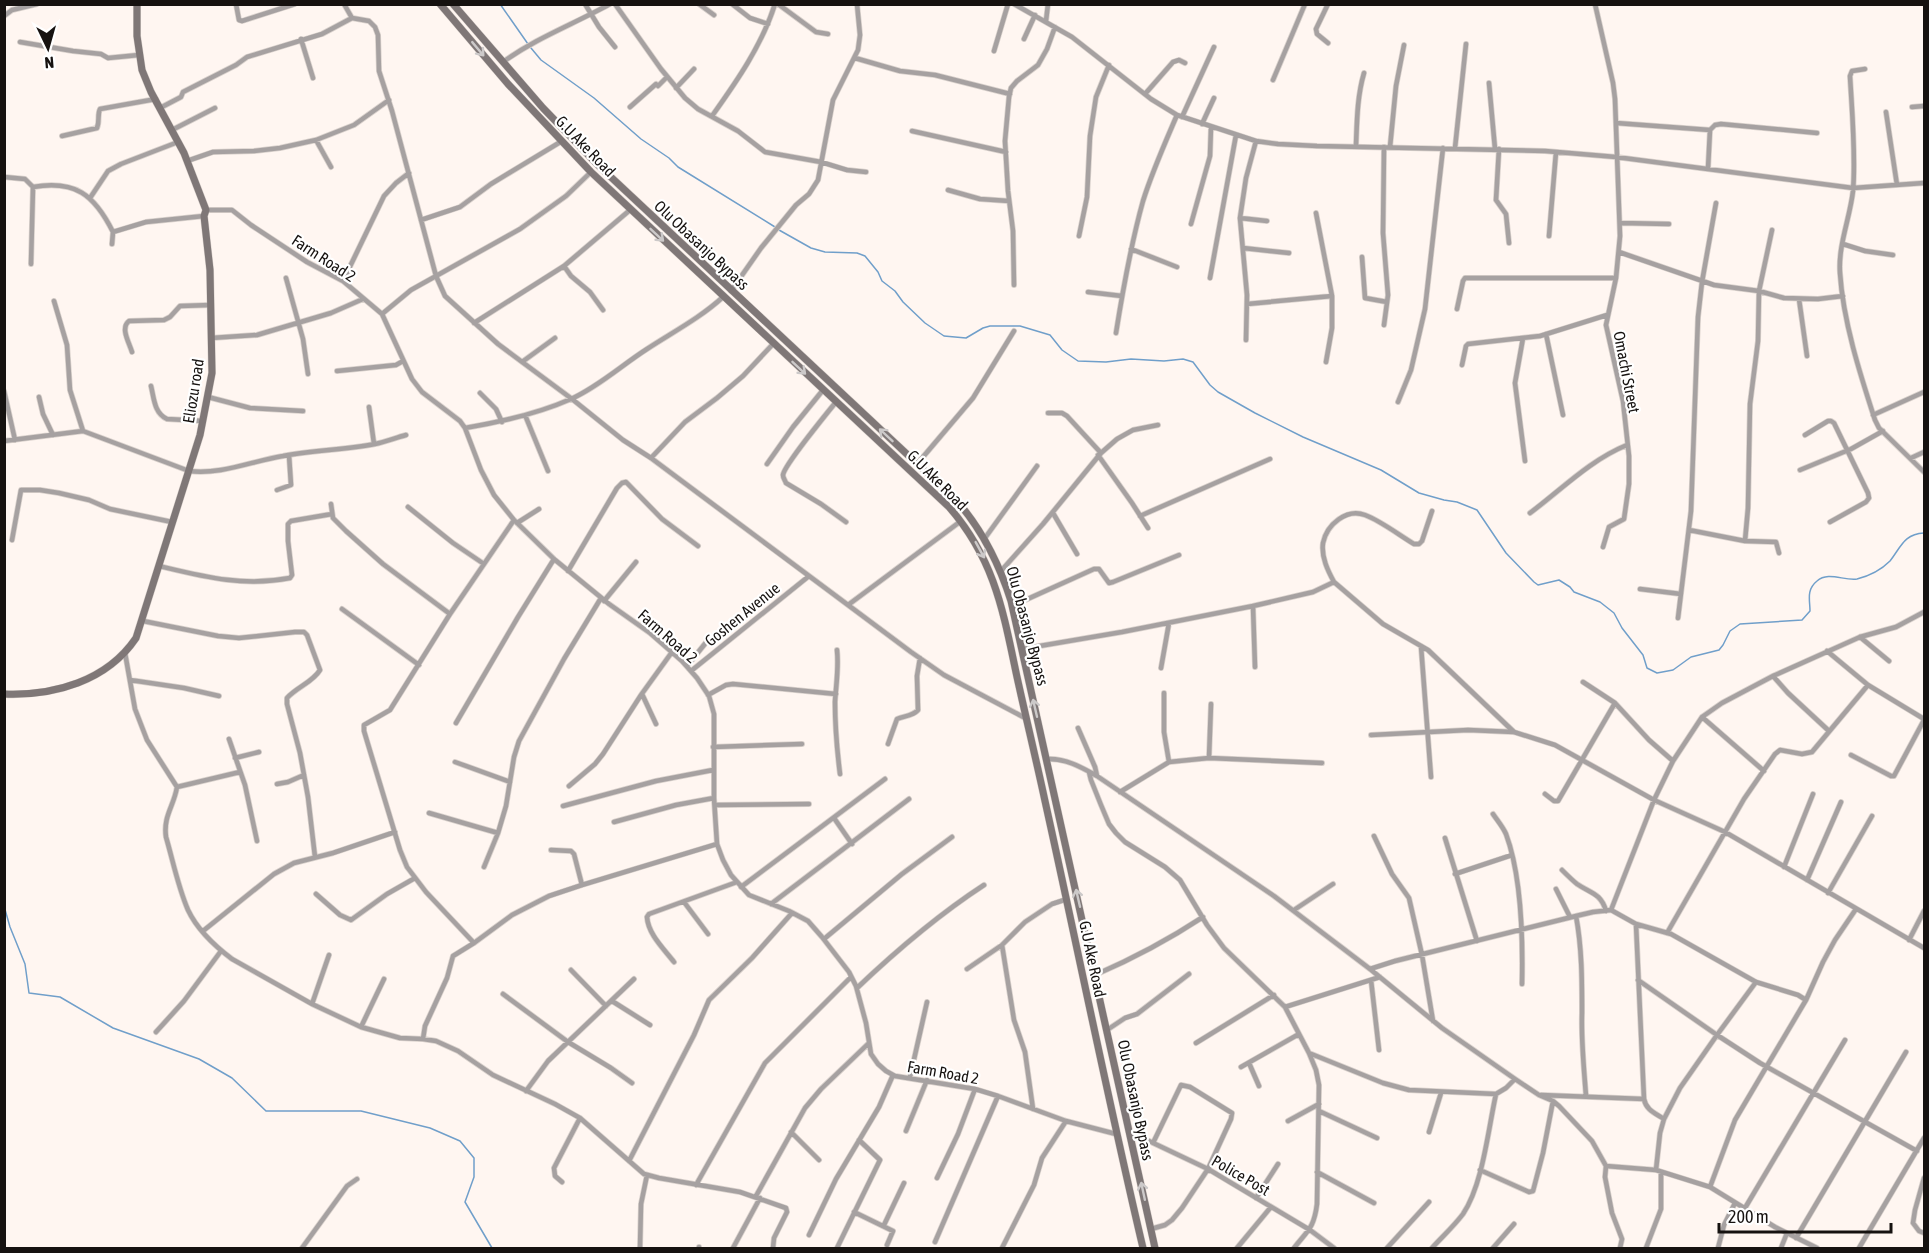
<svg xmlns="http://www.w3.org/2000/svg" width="1929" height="1253" font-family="'Asap Condensed',sans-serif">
<rect width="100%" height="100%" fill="#fff6f1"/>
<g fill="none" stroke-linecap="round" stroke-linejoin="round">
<path stroke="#709fca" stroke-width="1.5" d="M500,4l28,40
M531,48l10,12 53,38 47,41 28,19 9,9 97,60
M779,230l32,18 14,4 32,1 8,3 13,16 4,9 13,10 8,11 22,21 19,13 22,2 17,-10 7,-2h30l30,9 12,15 16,11 28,1 25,-3 33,2 19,-2 10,3 17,23 8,7 37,21 48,24 78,33 38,23 25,7 13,2 20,8 29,43 28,29 4,3 21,-5 11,7 4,5 26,10 14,11 8,15 21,27 4,13 10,5 16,-3 18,-13 28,-7 4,-5 7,-14 10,-7 62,-4 8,-9c0,-11 -4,-21 7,-30 11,-10 27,0 40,-2 12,-3 25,-10 33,-18 11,-14 14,-27 34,-28
M4,906l6,21 15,37 4,29 31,4 53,31 86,31 33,19 34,33h95l69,17 30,13 14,17v19l-9,25 27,46"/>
<defs>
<path id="street" d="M236,4l3,16 3,1 53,-17
M344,4l8,14
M585,4l14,23 16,20
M615,4l46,65 24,29 13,11 40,22 27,21 56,10 26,8 19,2
M699,4l15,11
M732,4l18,14 18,6
M778,4l38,28 12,2
M1014,4l58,33 79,62 26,16 79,26 22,3 39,2 228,5 71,6 237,31 71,-5
M1595,4l18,79 2,16 5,137 -4,42 -10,47 17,76 6,55v28l-5,35 -15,8 -6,20
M4,16l8,-6 25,-6
M1046,21l2,-17
M301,39l12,39
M1024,39l11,-24
M20,42l53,9 28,3 7,4 31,-3
M1328,43l-11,-9 -1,-5 12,-25
M994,51l14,-47
M855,58l45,13 35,4 75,19
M503,62c33,-24 71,-38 107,-58
M1865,69l-13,2 -2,5c2,36 6,79 3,115 -3,27 -15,54 -13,82 3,48 20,101 35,147l4,8 45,44
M1273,80l32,-76
M1489,83l6,66
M676,88l18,-19
M1145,94l28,-32 6,-2 6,3
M630,107l26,-23 2,2 9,-9
M1912,107l12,-1
M160,108l21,-11 2,-5 53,-27 11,-8 75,-23 30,-16 17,3 6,6 3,8 1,36 13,40 44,165 9,20 53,48 74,55 51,41 28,18 260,194 33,23 83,44
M1886,112l11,73
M712,116c25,-35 50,-71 63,-112
M1182,117l32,-70
M1616,123l94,7
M1202,124l12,-26
M172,130l43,-22
M912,131l94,21
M62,136l35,-8c3,-7 0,-13 3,-19l56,-10
M316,140l15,27
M1356,146c1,-25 1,-49 8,-73
M1384,147l-1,86 5,62 -4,30
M1390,147l6,-61 8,-41
M1455,148l11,-104
M1499,149l-3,51 10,14 3,29
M187,161l26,-9 41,-1 26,-3 36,-8 38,-15 35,-25
M1708,169l2,-39 5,-5 6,-1 96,9
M4,177l21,2 8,8 -2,77
M33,187c42,-7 61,7 80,45l33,-10 58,-6
M948,190l32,9 29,2
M90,198l18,-27 13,-7 57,-22
M206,210h26l19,15 56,37 36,19 39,33 30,65 10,13 38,29 5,7 16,42 13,25 20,25 40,39 55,45 41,29 32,28 15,17 12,18 5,18v84l3,46 6,16 8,15 18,20 40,16 19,10 14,16 27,35 7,14 10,37 5,31 7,10 8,7 9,5 80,13 23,7 68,25 50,13
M1316,213l16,83v32l-6,34
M1240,218l27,3
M421,220l39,-13 31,-23 71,-43
M1620,223l49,1
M1191,224l19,-68 1,-29
M1079,236l8,-39 3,-61 6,-39 13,-32
M1549,236l7,-84
M112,244l1,-12
M1843,244l22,7 28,4
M1243,248l46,5
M1131,249l46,18
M1619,252l95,33 45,6 25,7 34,1 25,-3
M1362,257l3,41 22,4
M564,266l7,10 19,16 13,18
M286,278l17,61 5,35
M1210,278l26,-143
M343,281l41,-85 12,-13 13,-10
M1014,285l-1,-54 -5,-40 -3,-50 4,-44 2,-9 6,-7 21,-16 9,-16 8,-22
M731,291l30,-43 35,-43 13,-11 9,-14 15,-80 25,-50 2,-15 -3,-31
M1088,292l34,4
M1799,299l8,57
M54,301l13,44 3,45 13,41
M1247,304l85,-8
M1457,309l6,-28 2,-3h151
M382,314l29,-24 109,-61 46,-33 25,-24
M474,323l90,-57 66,-56
M1116,333c7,-44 15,-89 27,-132 9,-29 22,-58 34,-86
M1546,334l17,81
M211,338l46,-3 74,-22 32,-14
M1523,338l-8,45 10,78
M1246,340l1,-45 -7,-77 6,-40 10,-37
M132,352c-3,-10 -12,-24 -3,-31l35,-1 6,-3 10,-11 31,-1
M522,362l33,-24
M1462,365l4,-19 2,-2 72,-8 67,-21
M337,371l59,-6 7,-4
M151,386c3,12 3,27 16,33l36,2
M4,391l11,49
M480,393l16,16 6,13
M39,397l4,17 10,21
M208,397l42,11 53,3
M836,402c-9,11 -52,64 -53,73 0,3 2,5 3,8l35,21 25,18
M1398,402l13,-32 14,-61 18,-161
M369,407l5,37
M1048,413h14l5,3 34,37
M525,415l23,56
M1873,415l51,-23
M465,428c36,-6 72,-14 106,-29 27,-12 51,-34 76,-50 26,-17 53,-31 76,-52
M1805,435l23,-14h3l3,2 34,70 1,5 -3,4 -36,20
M4,441l79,-10 106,40c32,4 63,-10 94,-15 30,-6 62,-6 92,-12 10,-2 20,-6 31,-9
M1098,455l34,48 16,25
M651,458l34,-36 32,-24 26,-22 30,-32
M1911,458l13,-6
M767,464l26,-37 30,-37
M917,464l56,-66 41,-67
M1800,470l51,-21 32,-18
M277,490l14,-5 -2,-30
M331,504l2,14 13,13 37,33 67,50
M408,507l45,36 31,21
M1053,513l24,41
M1530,513c31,-23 60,-53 97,-68
M1140,516l130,-57
M517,523l22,-14
M1689,530l56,11 31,1 3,11
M985,538l52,-72
M12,540l9,-50h19l19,3 30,7 21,9 62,13
M1745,541l3,-33 2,-104 8,-63 1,-50 13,-61
M159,566c46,11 84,21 131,12l2,-3 -4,-34v-17l3,-3 41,-7
M568,571l49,-83 5,-5 4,-1 36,37 36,27
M1001,571l42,-47 58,-71 16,-14 16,-9 25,-5
M1334,582l49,42 45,26 86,82
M1640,589l41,5
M604,601l32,-39
M848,605l113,-84
M1012,606l82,-37h5l10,14 4,-1 66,-27
M1253,606l60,-14 21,-10c-6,-11 -13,-25 -11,-39 4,-19 24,-35 42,-28 16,6 34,20 49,29h5l3,-3 10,-30
M342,609l77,56
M1678,618l13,-107 7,-194 4,-35 14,-79
M143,621l75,15 21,2 56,-6h9l3,3 13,35c-7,12 -23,17 -33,28v6l13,49 8,44 7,60
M1860,637l29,24
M1421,646l10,131
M1022,649l100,-17 131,-26 2,61
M837,650c2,18 -1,35 -2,52 0,25 2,48 5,72
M1827,651l41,34 56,34
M125,653l10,56 12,31 30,47c-3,19 -14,29 -11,50 7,24 12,50 22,73 9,19 28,37 44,49l80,45 49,23 23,-48
M687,666l21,-26
M1161,668l8,-45
M691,671l118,-95
M1773,676l15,17 41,38
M130,680l54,8 35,8
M1583,682l32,21 34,37 24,21
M1164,693v39l5,30
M642,694l14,30
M708,695l18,-10 7,-1 103,10
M1702,717l62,54
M456,723l62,-106 36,-58
M1078,728l17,39 2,9
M1371,735l97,-5 46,2 41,13 99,55 71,32 199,116
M229,739l16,46 12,56
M888,744l9,-25c7,-3 16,-3 21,-9l-1,-34 3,-18
M713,747l89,-3
M1851,755l40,21h3l30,-56
M235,758l24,-6
M1209,758l2,-54
M1047,759c18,-1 34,8 50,17l177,120 96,73 72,59 73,51 24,16 14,6 6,5 33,35 14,25 -1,11 7,36 10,26 -2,9
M455,762l55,20
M1089,772l2,8 10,25 8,19 7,9 9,9 40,25 15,13 27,45 17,23 61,59 24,46 7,17 3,15 -2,119c-3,24 -9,26 -23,44
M277,784l11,-2 16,-7
M569,786l26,-22 8,-10 38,-59 31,-43
M177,787l63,-15
M1120,792l49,-30 40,-4 113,5
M1545,794l9,7h4l57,-98
M715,805l94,-1
M563,806l93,-25 57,-11
M429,813l69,20
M1493,814c4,6 10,13 13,20 16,43 17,103 16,150
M834,818l18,26
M614,822l62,-17 38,-7
M1374,836l18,38 17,24 13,57 11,66
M1445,838l32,103
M551,850l20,1 3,3 8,31
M484,867l14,-34 8,-27 8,-49 5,-16 45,-82 37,-61
M1784,867l29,-73
M1562,870c5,5 10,10 15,14 13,9 24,9 29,27
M1455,874l57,-19
M1807,880l34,-78
M741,887l144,-108
M1556,889l14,28
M1828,893l44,-77
M316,894l24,21 11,5 36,-26 28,-16
M684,902l24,32
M771,904l138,-105
M1294,910l39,-26
M1611,910l43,-110 19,-39 29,-44 20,-14 51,-27 87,-39 36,-10 28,-15
M1576,916c6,32 6,64 6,97 -1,27 2,56 4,83
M1636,924l8,175c2,11 11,14 20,20
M203,931l71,-57 20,-11 39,-10 62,-21
M1667,933l77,-134 31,-45 5,-4 22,4 10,-2 56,-67
M824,939l78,-65 50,-37
M1909,940l15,-29
M474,943l-48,-51 -19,-25 -7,-17 -36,-119v-6l26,-15 60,-96 64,-94
M1002,945l12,75 11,32 8,57
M674,962c-10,-13 -26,-28 -27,-45l2,-3 88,-32
M967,969l35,-24 23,-23 27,-18 15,-5
M1370,969l25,-8 181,-45 17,-4 18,-2 25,14 35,10 85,48 42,13 8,5
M571,970l35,36
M1095,975c37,-16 73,-35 108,-58
M1371,980l8,70
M1638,980l79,55 43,28 157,88
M857,988c40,-38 81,-73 127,-103
M503,994l65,48 43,26 21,15
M612,1001l38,24
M312,1004l17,-49
M1285,1007l95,-30
M361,1027l39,11 23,1 13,2 22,10 35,24 62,29 25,14 64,56 15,4 81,14 46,16 1,4 -13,26 -1,10
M1107,1030l18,-12 12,-4 52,-40
M156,1032l28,-31 37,-50
M423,1039l2,-13 22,-48 6,-22 21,-13 38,-28 37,-19 33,-11 135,-41
M1196,1043l78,-48
M1309,1053l74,30 26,7 87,4 10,-6 9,-9
M1249,1063l10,23
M1241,1067l58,-33
M910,1077l17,-75
M526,1091l22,-30 86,-82
M1541,1095l103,4
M1319,1111l58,27
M1288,1121l31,-17
M906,1131l21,-51
M791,1132l28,28
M1130,1132l78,37 102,61 24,18
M1429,1132l12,-39
M629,1161l65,-126 15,-35 43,-42 40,-45
M1606,1166l50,4 54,17 65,40 42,21
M1480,1170l49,22 4,-1 10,-38 10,-52
M1656,1170l4,-37 4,-14 16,-31 37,-53 39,-53
M1317,1172l57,31
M937,1178l21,-44 17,-45
M1924,1178l-9,32 -2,13 6,8 5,2
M562,1182l-7,-6 -1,-8 26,-50
M696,1185l69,-122 86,-86
M1710,1187l25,-67 71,-120 17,-38 12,-22 21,-31
M756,1196l49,-88 16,-19 48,-46
M1256,1198l22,-34
M1745,1208l100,-168
M854,1212l39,19 -6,14
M884,1225l20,-42
M1151,1229l14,-4 7,-5 10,-12 26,-39 23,-50 1,-6 -42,-26 -9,-2 -28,58
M809,1235l27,-56 43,-72 14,-32
M1796,1238l110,-186
M935,1242l63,-146
M302,1248l45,-62 10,-7
M640,1248l1,-44 6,-29
M699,1248v-1
M733,1248l27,-50
M837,1248l43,-88 -21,-20
M1002,1248l32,-63 8,-27 24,-37
M1237,1248l34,-41
M1387,1248l42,-46
M1432,1248c10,-11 22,-22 31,-34 20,-30 25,-84 33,-120
M1493,1248l21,-24
M1646,1248l15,-39v-37
M1718,1248l6,-23 11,-22
M1781,1248l6,-15
M1859,1248l65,-110"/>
<path id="secondary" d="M440,4l68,80 83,88 358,335c46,53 54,104 68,170 9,41 19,82 28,124 33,149 63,299 98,447
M453,4l90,104 55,57 359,336c26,30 42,62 54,100l144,647
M4,694c50,2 103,-13 132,-56l64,-203 12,-62 -2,-103 -6,-54 2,-6 -22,-57 -33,-61 -9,-22 -5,-34v-32"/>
</defs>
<use href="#street" stroke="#dad2cd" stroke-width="6"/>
<use href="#secondary" stroke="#dad2cd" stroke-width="8"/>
<use href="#street" stroke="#a6a1a1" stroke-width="4.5"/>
<use href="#secondary" stroke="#7f7777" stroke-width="7"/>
</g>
<defs><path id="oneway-shaft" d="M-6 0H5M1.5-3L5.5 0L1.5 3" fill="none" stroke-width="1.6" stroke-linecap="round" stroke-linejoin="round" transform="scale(1.5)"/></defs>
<g stroke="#ccc9c9">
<use href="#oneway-shaft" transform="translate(478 49) rotate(50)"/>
<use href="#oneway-shaft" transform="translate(657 235) rotate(43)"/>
<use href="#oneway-shaft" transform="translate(799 368) rotate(43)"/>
<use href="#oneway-shaft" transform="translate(886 435) rotate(-137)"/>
<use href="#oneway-shaft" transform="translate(980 550) rotate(61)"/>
<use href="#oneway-shaft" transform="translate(1035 708) rotate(-103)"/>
<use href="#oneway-shaft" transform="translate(1078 898) rotate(-103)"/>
<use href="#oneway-shaft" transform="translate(1143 1191) rotate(-102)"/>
</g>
<g text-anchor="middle" stroke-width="4.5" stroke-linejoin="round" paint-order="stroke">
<g font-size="16" fill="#161210" stroke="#fff">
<text transform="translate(586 146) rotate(46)" y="6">G.U Ake Road</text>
<text transform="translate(702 245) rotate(43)" y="6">Olu Obasanjo Bypass</text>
<text transform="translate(324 258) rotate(33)" y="6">Farm Road 2</text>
<text transform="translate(1627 372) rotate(79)" y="6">Omachi Street</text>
<text transform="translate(193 391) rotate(-81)" y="6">Eliozu road</text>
<text transform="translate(938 480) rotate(45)" y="6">G.U Ake Road</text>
<text transform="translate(742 614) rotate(-39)" y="6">Goshen Avenue</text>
<text transform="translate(1028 626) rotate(75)" y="6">Olu Obasanjo Bypass</text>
<text transform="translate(668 636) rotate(41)" y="6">Farm Road 2</text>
<text transform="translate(1093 959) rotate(78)" y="6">G.U Ake Road</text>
<text transform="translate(943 1072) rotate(10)" y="6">Farm Road 2</text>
<text transform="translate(1136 1100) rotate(78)" y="6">Olu Obasanjo Bypass</text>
<text transform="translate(1241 1175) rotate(30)" y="6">Police Post</text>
</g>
</g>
<rect width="1929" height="1253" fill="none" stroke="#161210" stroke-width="12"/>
<g transform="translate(48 48) rotate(175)" stroke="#ffffff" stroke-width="4.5" paint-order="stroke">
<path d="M0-4.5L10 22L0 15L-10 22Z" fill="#161210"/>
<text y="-9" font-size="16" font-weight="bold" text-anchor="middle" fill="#161210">N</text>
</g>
<path d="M1719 1223v9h172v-9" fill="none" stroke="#161210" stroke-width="3"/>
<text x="1728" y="1223" font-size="18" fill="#161210" stroke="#ffffff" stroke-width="4.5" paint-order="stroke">200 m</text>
</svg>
